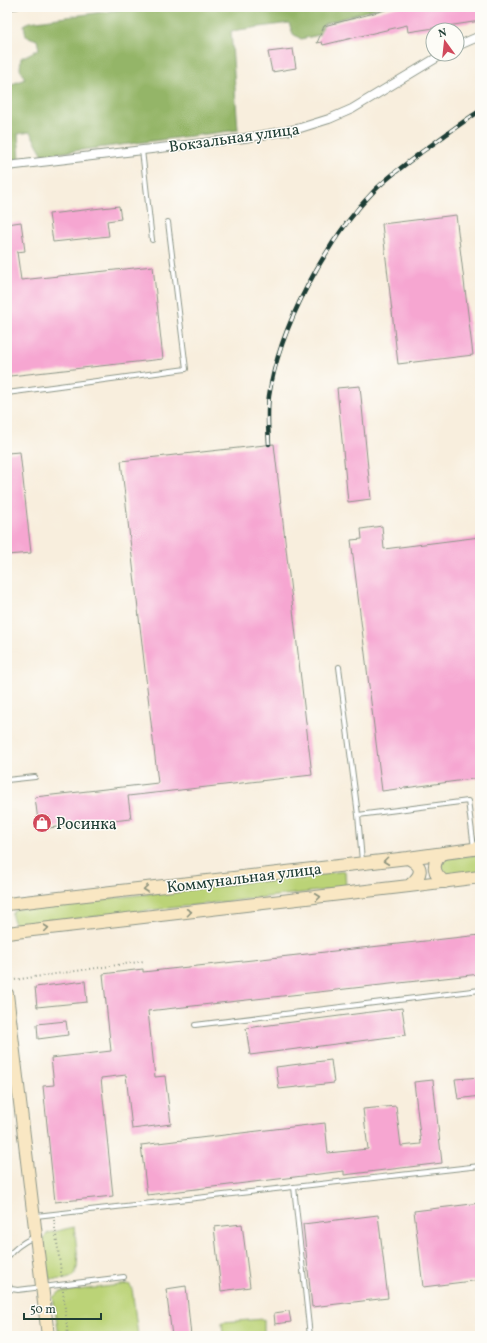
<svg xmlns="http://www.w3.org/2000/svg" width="487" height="1343" font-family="Vollkorn,serif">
<rect width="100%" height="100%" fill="#fdfcf7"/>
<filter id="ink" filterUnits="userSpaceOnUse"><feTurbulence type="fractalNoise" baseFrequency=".025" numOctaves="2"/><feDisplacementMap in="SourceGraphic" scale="8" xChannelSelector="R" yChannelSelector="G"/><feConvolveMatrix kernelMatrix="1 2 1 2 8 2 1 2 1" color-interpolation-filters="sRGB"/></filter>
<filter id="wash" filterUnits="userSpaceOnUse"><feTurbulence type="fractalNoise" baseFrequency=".012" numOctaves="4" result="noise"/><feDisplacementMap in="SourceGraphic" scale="16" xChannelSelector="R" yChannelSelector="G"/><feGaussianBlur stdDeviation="0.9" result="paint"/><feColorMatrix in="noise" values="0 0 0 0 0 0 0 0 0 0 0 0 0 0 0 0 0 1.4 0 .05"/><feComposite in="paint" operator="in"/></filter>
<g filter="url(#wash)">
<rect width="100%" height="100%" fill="#f8eedd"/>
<path fill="#bbd377" stroke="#6d8856" d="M480,854v19l-35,3 -5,-6 1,-7 6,-5z
M345,871l1,17 -324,37 -7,-1 -3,-7v-4l4,-4z
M74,1227c1,11 8,42 -1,49 -6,5 -17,3 -24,3l-6,-41 5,-5z
M129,1284l3,4 6,48h-79l-6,-39 7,-5z
M264,1319v17l-41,-1 -1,-13z"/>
<path fill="#94b568" stroke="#5a794e" d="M140,7h241l-57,17 -5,11 -18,4 -8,-5 -4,-11 -58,8 7,99 -195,25 -13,-23 -12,2 2,25 -13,1v-74l18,-7 -5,-10 1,-11 18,-9 -2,-9 -11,-4 -2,-11 5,-3z"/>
<g id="blocks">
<path fill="#f6a6d1" d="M397,7h83v14l-72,11 -1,-7 -84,20 -1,-3 -5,1 7,-17z
M293,49l3,19 -24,4 -4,-20z
M119,206l2,13 -14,2 2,15 -56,6 -4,-28z
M456,215l17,140 -75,9 -16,-140z
M21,222l4,29 -8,1 4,28 132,-14 10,93 -153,17 -3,-27v-125z
M360,386l11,113 -23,3 -11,-114z
M274,444l38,331 -184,21 3,23 -92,10 -4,-32 123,-14 -37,-322z
M20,452l11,101 -24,2v-102z
M382,526l2,23 96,-12v241l-98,13 -31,-251 11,-1 -1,-10z
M480,935v39l-332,37 7,66 10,-1 6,48 -39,5 -6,-54 -25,3 12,118 -58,6 -12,-116 11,-1 -3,-27 60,-7 -8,-77 40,-5v3z
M85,981l2,21 -50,5 -2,-20z
M402,1008l4,27 -156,20 -4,-27z
M66,1021l2,14 -30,4 -1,-15z
M331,1060l3,23 -55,6 -3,-22z
M480,1077v19l-22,3 -3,-20z
M433,1080l9,83 -98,12v-4l-197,24 -6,-50 184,-22 3,30 40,-4 -5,-40 33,-3 5,40 20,-2 -7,-62z
M480,1203v77l-57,7 -9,-76z
M378,1215l10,83 -76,9 -9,-83z
M242,1224l8,63 -29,4 -7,-64z
M186,1286l5,50h-19l-6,-47z
M289,1311l2,11 -16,2 -1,-11z"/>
</g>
</g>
<g filter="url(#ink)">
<use href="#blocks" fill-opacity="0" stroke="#8c9688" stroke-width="1"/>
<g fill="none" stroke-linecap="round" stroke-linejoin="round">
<defs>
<path id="lane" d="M142,150l10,90
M7,393l179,-24 -18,-147
M339,667l19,148 4,46
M7,780l28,-3
M358,815l110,-14 6,47
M195,1025l285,-35
M294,1187l16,149
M36,1216l444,-50
M7,1258c7,-10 16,-16 27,-21
M7,1283l4,6 7,1 106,-13"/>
<path id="street" d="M457,46l23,-10
M7,166l238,-28 52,-9 32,-10 23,-10 91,-55"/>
<path id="secondary" d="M442,853c-11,11 -9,21 3,29
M408,858c17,9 14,17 1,28
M7,904l401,-46 72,-10
M7,933l402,-47 71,-9
M7,994l41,342"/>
</defs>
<use href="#lane" stroke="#8c9688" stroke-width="6"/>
<use href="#street" stroke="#8c9688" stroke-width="10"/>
<use href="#secondary" stroke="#8c9688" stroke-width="14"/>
<path stroke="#8c9688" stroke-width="2" stroke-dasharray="1 3" stroke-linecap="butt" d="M7,981l138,-20
M54,1220l8,59
M63,1291l5,45"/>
<use href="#lane" stroke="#fff" stroke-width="4"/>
<use href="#street" stroke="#fff" stroke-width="8"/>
<use href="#secondary" stroke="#f9e7c3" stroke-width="12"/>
<defs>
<path id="rail" d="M7,8l11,-1
M269,444c-1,-16 -2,-32 0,-48 10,-68 57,-156 105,-205 15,-15 32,-27 49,-40 19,-13 37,-28 57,-40"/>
</defs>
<use href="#rail" stroke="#1f3d34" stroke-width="4.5"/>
<use href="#rail" stroke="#fdfcf7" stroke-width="3" stroke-dasharray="9" stroke-linecap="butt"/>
</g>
<defs><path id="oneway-chevron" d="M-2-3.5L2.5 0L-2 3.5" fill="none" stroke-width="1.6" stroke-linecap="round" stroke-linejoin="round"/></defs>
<g stroke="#8c927c">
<use href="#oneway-chevron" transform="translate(386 861) rotate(173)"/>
<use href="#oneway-chevron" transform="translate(146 889) rotate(174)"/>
<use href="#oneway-chevron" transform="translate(318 897) rotate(-7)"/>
<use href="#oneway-chevron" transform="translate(189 912) rotate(-7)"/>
<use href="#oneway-chevron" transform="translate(46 928) rotate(-7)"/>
</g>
</g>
<defs>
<symbol id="shop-disc" viewBox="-11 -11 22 22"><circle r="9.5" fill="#d1495b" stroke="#fdfcf7"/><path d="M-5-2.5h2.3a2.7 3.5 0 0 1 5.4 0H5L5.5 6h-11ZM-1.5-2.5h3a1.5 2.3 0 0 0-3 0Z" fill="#fff"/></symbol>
</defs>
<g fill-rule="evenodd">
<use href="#shop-disc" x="31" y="812" width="22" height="22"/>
</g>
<g text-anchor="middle" stroke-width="3" stroke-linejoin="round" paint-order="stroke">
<g font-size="16" fill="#1f3d34" stroke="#fdfcf7">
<text transform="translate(234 137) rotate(-8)" y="6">Вокзальная улица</text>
<text transform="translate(244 877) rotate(-7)" y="6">Коммунальная улица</text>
</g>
<g font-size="16" fill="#1f3d34" stroke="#fdfcf7" text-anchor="start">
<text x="56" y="829">Росинка</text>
</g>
</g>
<rect width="487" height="1343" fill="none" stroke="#fdfcf7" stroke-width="24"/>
<g transform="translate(445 42) rotate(345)"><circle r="19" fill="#fdfcf7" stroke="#a4b0a9"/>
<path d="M0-3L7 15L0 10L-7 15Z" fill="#d1495b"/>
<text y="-6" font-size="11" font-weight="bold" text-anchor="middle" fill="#1f3d34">N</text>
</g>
<path d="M24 1313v6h77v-6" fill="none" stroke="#1f3d34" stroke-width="2"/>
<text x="30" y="1313" font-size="12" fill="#1f3d34" stroke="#fdfcf7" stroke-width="3" paint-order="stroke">50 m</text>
</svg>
